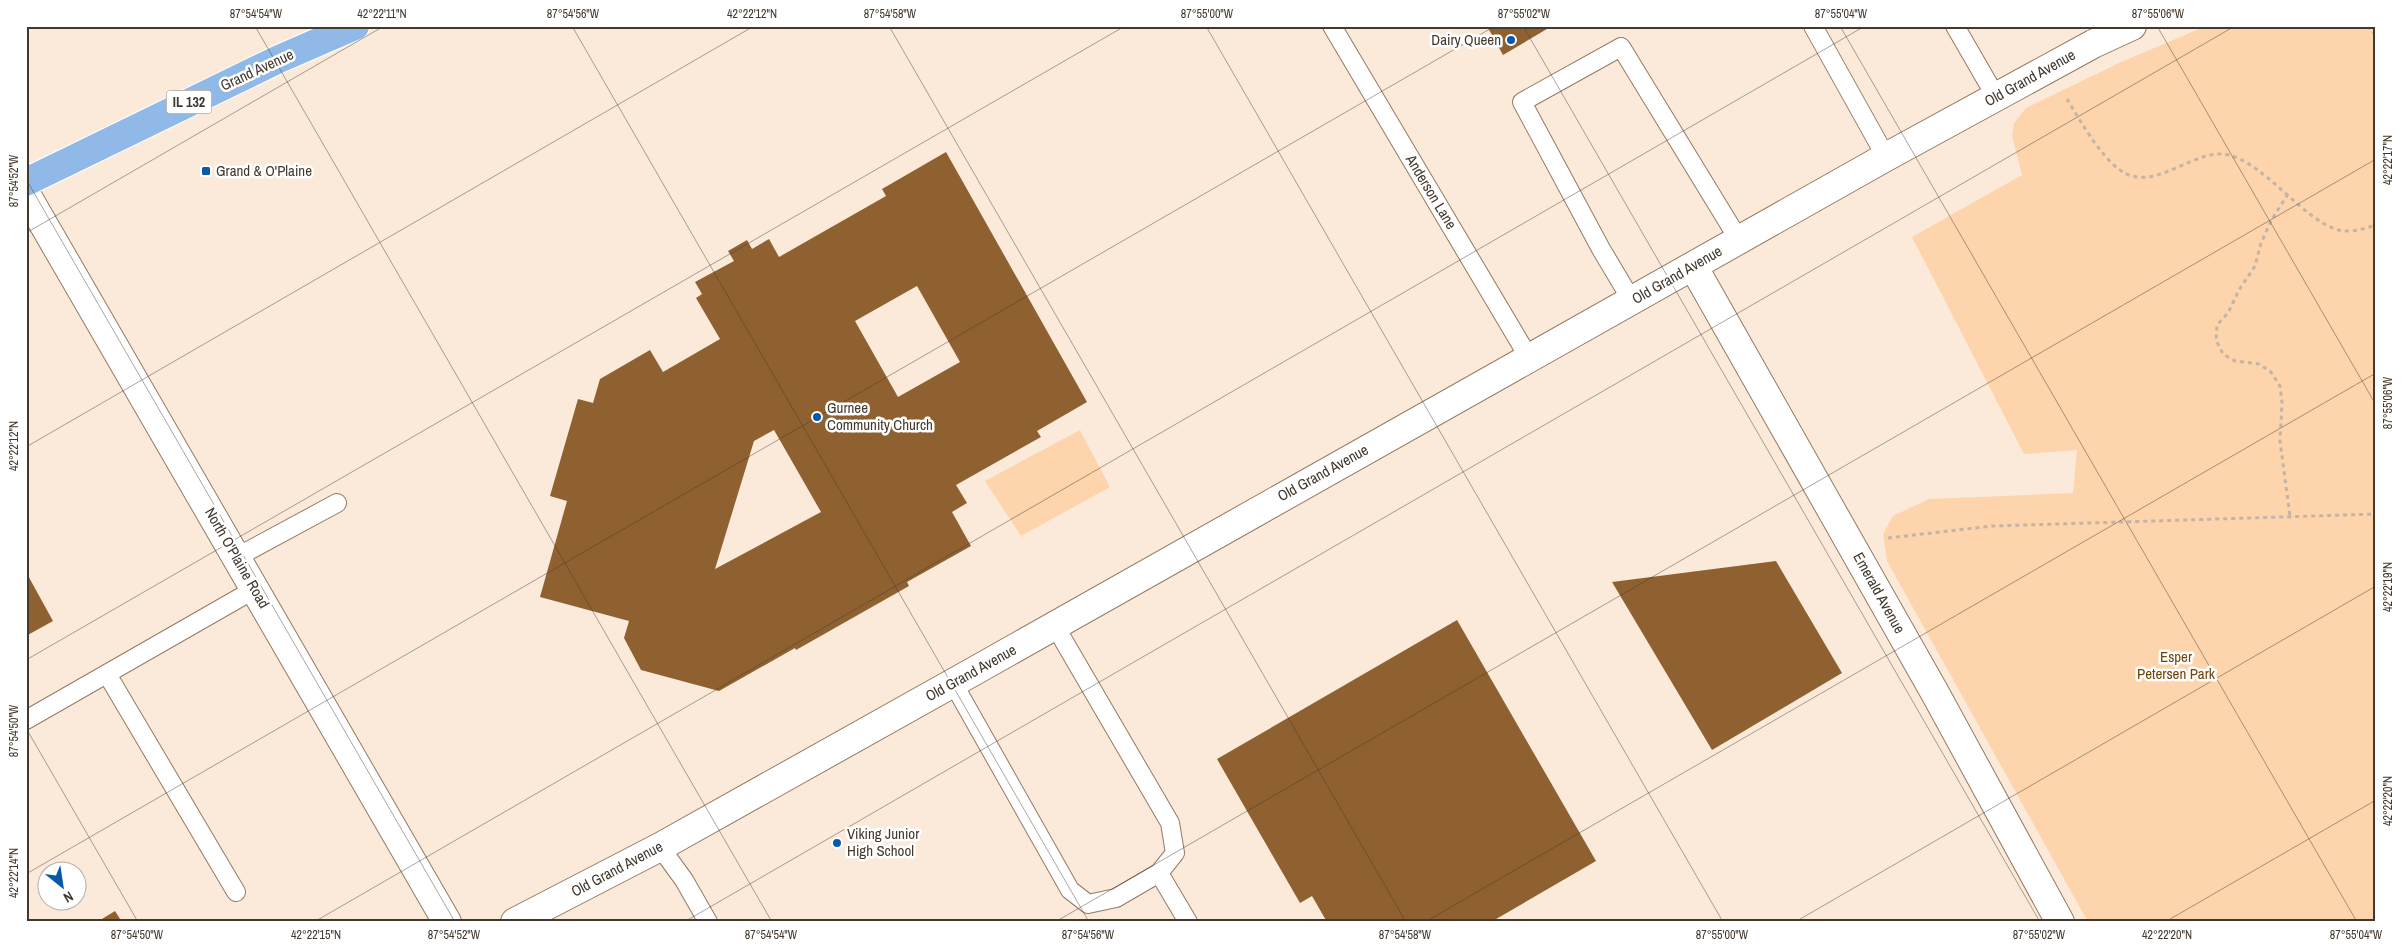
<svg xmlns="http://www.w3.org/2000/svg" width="2402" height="948" font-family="'Archivo Narrow',sans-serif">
<rect width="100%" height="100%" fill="#fbeada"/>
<path fill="#fed4ac" d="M2206,26h170v896h-288l-201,-361 -4,-27 10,-18 36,-17 144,-6 4,-43 -53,4 -112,-217 110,-62 -10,-39 2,-13 12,-15 93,-45z
M1080,430l30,57 -89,49 -36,-55z"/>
<path fill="#8f6131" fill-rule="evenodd" d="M1487,26h65l-49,29z
M946,152l141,250 -50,29 4,6 -85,48 11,18 -15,9 19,34 -64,36 2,4 -113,64 -1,-2 -76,43 -78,-21 -17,-32 5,-17 -89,-24 27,-96 -17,-5 28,-97 15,4 7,-24 50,-29 13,22 57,-33 -24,-41 6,-4 -7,-12 39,-21 -6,-10 19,-11 5,9 17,-10 10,18 107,-61 -4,-7zM917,286l43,76 -62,35 -43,-76zM774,430l47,82 -106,57 39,-128z
M1776,561l66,112 -130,77 -100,-168z
M26,572l27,49 -27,15z
M1457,620l139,241 -105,61h-164l-15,-26 -12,7 -83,-144z
M115,911l7,11h-25z"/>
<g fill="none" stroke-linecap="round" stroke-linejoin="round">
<defs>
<path id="lane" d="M1332,26l197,332
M1813,26l73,131
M1955,26l41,71
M1632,301l-31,-52 -79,-147 99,-55 118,193
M237,557l100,-54
M1055,626l115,197 5,30 -16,20 29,49
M107,674l129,218
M953,683l117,207 18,14 28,-6 43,-25
M26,720l229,-131
M660,847l24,33 24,42"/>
<path id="street" d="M1693,266l242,427 125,229
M515,922l145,-75 293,-164 933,-526 207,-113 39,-18"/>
<path id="secondary" d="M26,194l421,728"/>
<path id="primary" d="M26,182l253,-123 76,-33"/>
</defs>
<use href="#lane" stroke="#947a62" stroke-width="20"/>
<use href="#street" stroke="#947a62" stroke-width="30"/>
<use href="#secondary" stroke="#947a62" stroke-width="30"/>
<use href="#primary" stroke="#fff" stroke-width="30"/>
<path stroke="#c3b4a5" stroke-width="3" stroke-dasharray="4 4" stroke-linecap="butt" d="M2367,26l9,9
M2067,99c13,21 38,67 62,76 33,12 68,-28 100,-20 37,10 71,61 106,74 14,5 28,0 41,-4
M2288,194l-16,25 -11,24 -6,23 -16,24 -11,23 -11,12 -1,15 7,14 12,7 24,3 12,8 9,14 2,16 -2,39 10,75
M1888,538l104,-12 384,-12"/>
<use href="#lane" stroke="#fff" stroke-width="18"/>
<use href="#street" stroke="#fff" stroke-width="28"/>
<use href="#secondary" stroke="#fff" stroke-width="28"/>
<use href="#primary" stroke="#91b9e8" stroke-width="28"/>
</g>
<path fill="none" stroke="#43382d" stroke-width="1" stroke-opacity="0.45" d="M255,26l517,896M572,26l517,896M889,26l517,896M1206,26l517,896M1523,26l517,896M1840,26l517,896M2157,26l219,379M26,179l429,743M26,233l358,-207M26,447l728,-421M26,660l1099,-634M26,728l112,194M26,874l1469,-848M314,922l1551,-896M684,922l1551,-896M1055,922l1321,-763M1425,922l951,-549M1795,922l581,-336M2165,922l211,-122"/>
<g fill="#065aa8" stroke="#fff" stroke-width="2">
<circle cx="1511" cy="40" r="5"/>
<rect x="201" y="166" width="10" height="10" rx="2.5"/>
<circle cx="817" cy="417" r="5"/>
<circle cx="837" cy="843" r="5"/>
</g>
<g text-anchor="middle" stroke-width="5" stroke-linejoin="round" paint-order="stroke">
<rect fill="#fff" stroke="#7b746c" stroke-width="1" x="166.5" y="90.5" width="45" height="23" rx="4"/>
<g font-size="14" font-weight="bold" fill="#43382d">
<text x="189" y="107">IL 132</text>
</g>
<g font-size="15" fill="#43382d" stroke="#fff" text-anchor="start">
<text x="1501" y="45" text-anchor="end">Dairy Queen</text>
<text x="216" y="176">Grand &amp; O'Plaine</text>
<text x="827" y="413">Gurnee<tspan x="827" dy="17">Community Church</tspan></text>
<text x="847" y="839">Viking Junior<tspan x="847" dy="17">High School</tspan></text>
</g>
<g font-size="15" fill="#43382d" stroke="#fff">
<text transform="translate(257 70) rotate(-25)" y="5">Grand Avenue</text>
<text transform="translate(2030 78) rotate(-29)" y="5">Old Grand Avenue</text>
<text transform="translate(1431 192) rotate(59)" y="5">Anderson Lane</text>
<text transform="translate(1677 275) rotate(-30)" y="5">Old Grand Avenue</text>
<text transform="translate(1323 473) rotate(-29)" y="5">Old Grand Avenue</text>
<text transform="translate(237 558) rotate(60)" y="5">North O'Plaine Road</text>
<text transform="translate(1879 593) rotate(61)" y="5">Emerald Avenue</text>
<text transform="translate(971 673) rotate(-29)" y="5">Old Grand Avenue</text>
<text transform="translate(617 869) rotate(-28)" y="5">Old Grand Avenue</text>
</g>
<g font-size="15" fill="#744407" stroke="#fff">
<text x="2176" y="662">Esper<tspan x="2176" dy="17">Petersen Park</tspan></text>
</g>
</g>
<rect width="2402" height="948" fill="none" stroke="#ffffff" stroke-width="55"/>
<g transform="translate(62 886) rotate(150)"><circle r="24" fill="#ffffff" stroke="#b4afab"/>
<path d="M0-4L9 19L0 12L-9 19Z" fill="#065aa8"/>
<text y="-8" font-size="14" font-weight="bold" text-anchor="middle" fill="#43382d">N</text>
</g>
<rect x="28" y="28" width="2346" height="892" fill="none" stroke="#43382d" stroke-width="2"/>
<g font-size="12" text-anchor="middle" fill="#43382d">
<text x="256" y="18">87°54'54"W</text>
<text x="382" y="18">42°22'11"N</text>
<text x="573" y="18">87°54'56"W</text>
<text x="752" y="18">42°22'12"N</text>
<text x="890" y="18">87°54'58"W</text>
<text x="1207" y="18">87°55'00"W</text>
<text x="1524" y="18">87°55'02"W</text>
<text x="1841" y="18">87°55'04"W</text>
<text x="2158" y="18">87°55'06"W</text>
<text transform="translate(2388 160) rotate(-90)" y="4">42°22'17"N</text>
<text transform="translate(14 181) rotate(-90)" y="4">87°54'52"W</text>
<text transform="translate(2388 403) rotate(-90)" y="4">87°55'06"W</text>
<text transform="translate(14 446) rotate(-90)" y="4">42°22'12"N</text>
<text transform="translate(2388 587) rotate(-90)" y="4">42°22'19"N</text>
<text transform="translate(14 731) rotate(-90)" y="4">87°54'50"W</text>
<text transform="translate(2388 801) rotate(-90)" y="4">42°22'20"N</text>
<text transform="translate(14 873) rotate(-90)" y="4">42°22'14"N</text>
<text x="137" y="939">87°54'50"W</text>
<text x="316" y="939">42°22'15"N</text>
<text x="454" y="939">87°54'52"W</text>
<text x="771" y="939">87°54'54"W</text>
<text x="1088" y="939">87°54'56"W</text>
<text x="1405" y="939">87°54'58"W</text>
<text x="1722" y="939">87°55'00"W</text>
<text x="2039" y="939">87°55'02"W</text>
<text x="2167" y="939">42°22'20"N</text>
<text x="2356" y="939">87°55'04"W</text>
</g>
</svg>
